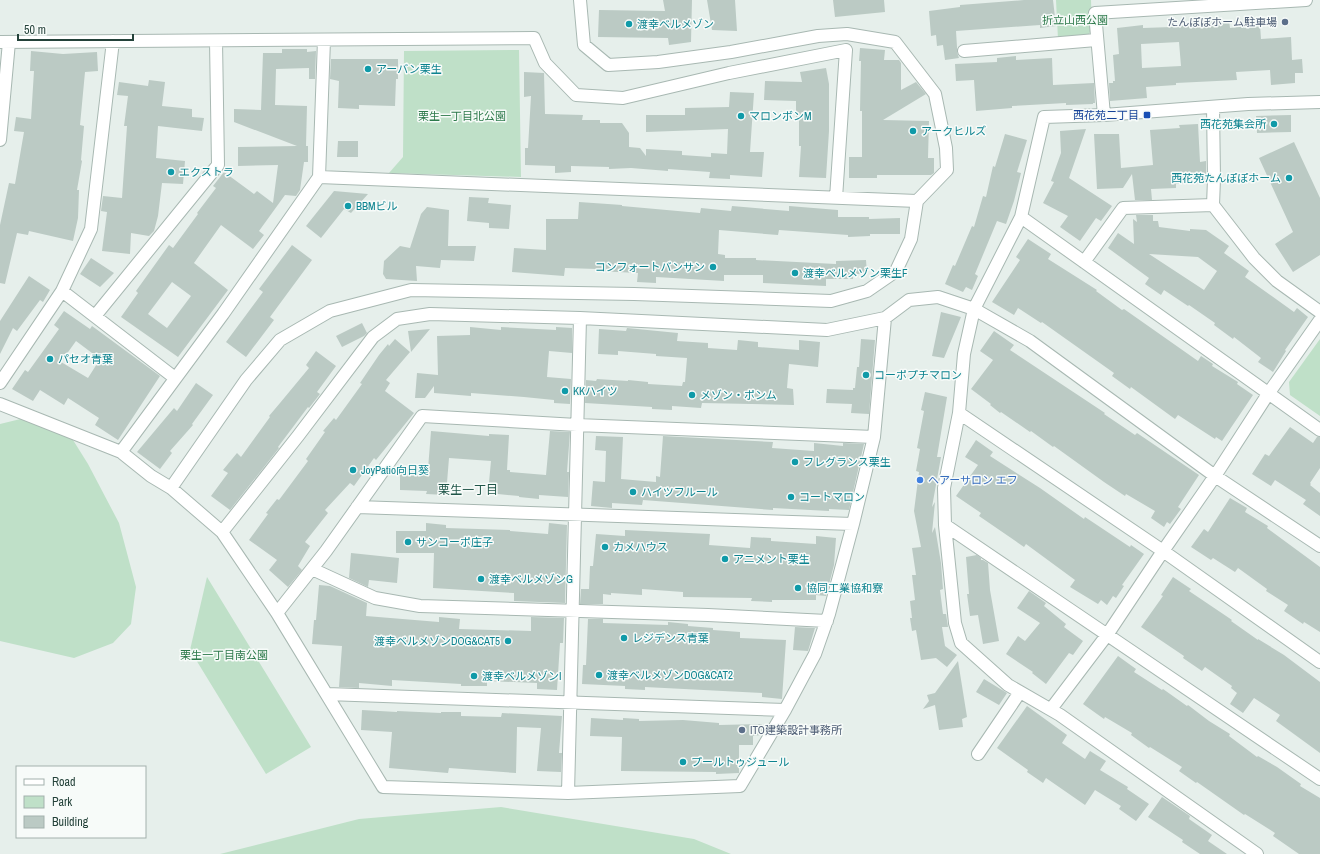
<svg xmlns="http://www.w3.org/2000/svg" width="1320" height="854" font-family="'Archivo Narrow','Noto Sans JP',sans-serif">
<rect width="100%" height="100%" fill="#e6efeb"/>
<path fill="#bfe0c8" d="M1056,0h35l1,29 -5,8 -29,2z
M519,50l2,127 -132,-4 14,-16 1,-106z
M1320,339v77l-30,-21 -1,-13z
M41,414l22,10 25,40 31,59 17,64 -5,37 -18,19 -39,15 -74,-17v-217z
M207,577l104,170 -45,27 -76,-124z
M501,807l193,32 37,15h-511l139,-35z"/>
<path fill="#bbcac4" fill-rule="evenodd" d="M663,0h29l-1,42 -22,3 -1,-7 -70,-1 1,-27 66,1z
M707,0h28l2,31 -25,-1z
M833,0h51l1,12 -50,5z
M1024,0h29l3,26 -16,2v-3l-84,6 1,16v5l2,6 -14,2 -2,-15 -6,1 -1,-11 -5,1 -2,-25 31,-4v-2z
M1229,20l1,8 30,-3 1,14 30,-2 1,23 10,-1 1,14h-8v10l-24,2 -1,-15 -34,2 1,8 -61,3v2l-30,2 1,11 -37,3 -1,-18h4v-2h2l-2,-26 6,-1 -2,-26 26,-3v3l29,-1 36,-4v-2zM1179,42l2,24 -39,2 -1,-24z
M860,48l25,2 -1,10h15l2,3v27l15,-8 10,12 -43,26 46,1 -1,37h6v15l-3,2h-54v3h-28v-21h13v-46h-2l1,-50h-2z
M282,49h25v3l9,-1 -1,28h-6v-11l-33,1 -1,36 32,1 -1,40h2v16h-4l-4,28 -4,6 -11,-1 -26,36 5,4 -11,14 -32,-24 -27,38 34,27 -50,67 -57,-40 17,-24 -2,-2 33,-46 4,3 25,-34 -1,-1 19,-25 -3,-2 11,-14 30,22 3,-3 16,12 5,-38 -40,1v-19l59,-1 -63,-24v-13l27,1 2,-57h19zM172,282l19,14 -24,32 -19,-14z
M31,51l32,3 34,-2 1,19 -13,1 -5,53 4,1 -3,34 1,1 -5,29h2l-1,28 -5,23 -44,-10 -1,4 -11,-2 -12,51 -5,-1v-58l9,-42 6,1 9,-52 -10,-1 2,-14 15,2 3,-48h-4z
M1016,56v4l36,-2 1,27 41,-2 1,20h-2v1l-27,1v-2l-54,3v2l-36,3 -2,-31 -18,1 -1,-17 42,-2v-4z
M331,59h67v20h-2l-1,27 -36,-1v4l-21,-1 1,-27 -9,-2z
M826,68l3,16v47l-3,47 -27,-1 2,-31h-2v-29h-3v-16l-32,-1 1,-19 37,1 -2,-10z
M524,72l20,1 1,41 38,1 -1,5h18v3h22l7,10v14l11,1 6,8v-7l36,2v4l29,2v-4l16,1 1,-25 -82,3v-17h39v-7l44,-1 1,-15 24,1 -4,59h14l-2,25 -32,-2v4l-21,-1 1,-6 -42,-3v2l-37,-3 -22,1v-2l-38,-1v6l-16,1v-7l-30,-1v-17h3l3,-52 -7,1z
M149,80l16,2 -3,24 30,3v8l12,1 -2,13 -44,-5 -2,32 29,3 -2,23 -21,-1 -4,33 -4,15 -5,5 -18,-3 -1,21 -28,-3 5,-39 -6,-1 2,-15 19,2 5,-72h-3l4,-30 -11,-1 2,-13 29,4z
M1291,115v17l-34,1 -1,-17z
M1198,124l2,38 6,-1v21l-30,2v4l-25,1 1,11h-17l-3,-26 -9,14 -26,1 -3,-55h25l2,34 32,-3 -3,-35 30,-2 -1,-3z
M1086,129l-17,49 43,28 -11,15 -5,-3 -16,23 -20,-14 8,-11 -25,-13 11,-21 -3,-1 10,-28 -1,-22z
M1005,134l22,6 -10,32 4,1 -7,28 -8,23 -9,-3 -22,53 3,2 -6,14 -6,-3 -3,5 -18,-8 8,-19 2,1 17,-40 2,1 9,-31 3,1 7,-31 2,1z
M338,141h20v16h-21z
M1294,142l26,56v57l-27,17 -18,-28 18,-12 -34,-74z
M334,191l34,3 -17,19 -7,-4 -23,29 -15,-12z
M469,197l20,1 -1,5 23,2 -2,24 -20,-1v-5l-22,-2z
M579,202l43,3v1l78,7 1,-5 30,3 1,-5 57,5v-5l49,4v7h31v2l31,-1v16h-30v2l-22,1v-2l-69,-5 -1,5 -59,-5 -1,24 7,1v3h31v2l80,4v-3l30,-1 1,14h-14v5h-27v7l-63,-3v-8h-39v6l-68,-4v6l-19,-1 1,-9 -41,-2v-2l-32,-1 -1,8 -52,-4 2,-24 32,2v-31h32z
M427,207l22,3 -1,36h28l-2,15 -33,-1 -1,8 -24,-2 1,15 -31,-2 -3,-5 1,-13 16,-15 10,2 11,-34z
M1136,215h17v6h5l1,6 31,4v-2l16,1 23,16 -5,7 25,18 -4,6 49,35 3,-4 11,9 -23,33 1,1 -13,21 -15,-10 3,-4 -27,-21 -1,2 -19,-14 1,-2 -26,-18 -1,1 -24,-16 -3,5 -16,-11 4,-6 -41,-30 10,-15 16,11 -1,-25 4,3zM1149,254l49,3 19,14 -13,19z
M1028,239l23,15 -3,5 49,31 -1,1 26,19 2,-1 74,52 3,-5 12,8 -1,2 26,16 -1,2 16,11 -31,46 -6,-4 -1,2 -37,-24 -3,4 -44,-32 -1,2 -18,-13 2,-3 -72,-51 -1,1 -23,-15 -4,7 -22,-13 28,-42 -4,-3z
M292,245l20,15 -42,57 4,3 -28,37 -20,-15 37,-50 -4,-3z
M91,258l23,15 -14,14 -20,-13z
M29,276l21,14 -7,12 -3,-2 -23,31 -4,-3 -13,26v-33z
M64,311l26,18 2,-3 68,50 -42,64 -23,-15 4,-7 -31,-20 -4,7 -24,-15 -7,11 -21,-12 13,-19 3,2 31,-43 -5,-4zM76,341l24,18 -12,19 -27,-16z
M941,312l20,5 -17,41 -12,-2z
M362,323l5,10 -3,3 -22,11 -6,-11z
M470,327l31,3v-3l55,3v-3l16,1v25l-23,-2 -2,26 24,2 -1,25 -16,-1v-3l-30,-3 -53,-4v3l-37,-3v-7l-9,12h-10l2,-25 21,2 -1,-39 33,-1z
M627,328l51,5 -1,8 31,2v5l29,2 1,-10 20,2v5l41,3v-10l21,2 -2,25 -29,-3 -2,24 6,1 1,16 -92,-2 -1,5 -29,-2v4l-20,-1v-2l-67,-4 1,-23 10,1 1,-2 31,2v-1l20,2v2l34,2 1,-4h2l2,-24 -31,-2v-2l-38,-3v4l-20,-1 1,-25 27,2z
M430,329l-19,23 -3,-21z
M994,331l20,14 -4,5 95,63 -1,1 31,21 2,-2 62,42 -21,32 3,2 -11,15 -3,-2 -3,5 -13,-9 4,-7 -29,-17 -1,2 -21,-14 -50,-36 -1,1 -22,-16 -1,1 -29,-20 -1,1 -10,-8 1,-1 -20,-15 22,-29 -13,-9z
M395,339l15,13 -24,28 4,3 -5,8 29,22 -38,47 -2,-2 -20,28 -4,-3 -25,27 3,3 -23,29 5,4 -12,20 4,4 -14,17 -19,-17 8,-10 -28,-20 19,-26 -2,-1 11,-14 2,1 29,-39 -2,-2 19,-27 -2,-1 11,-13 2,2 26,-36 -2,-1 19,-28 9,-11 1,2z
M861,339l14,1 -6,74 -18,-1 1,-9 -26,-1 1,-14 26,1v-2h2l2,-21h2z
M316,351l20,15 -19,26 3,2 -11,14 -1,-1 -30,40 1,1 -49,62 -19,-14 17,-23 -5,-3 14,-17 4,4 29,-40 -1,-1 11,-13 29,-35 -3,-3z
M196,383l17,12 -21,29 1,1 -23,26 2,2 -12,16 -23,-17 37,-44 3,3z
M925,392l22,5 -10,60h4l-9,50 3,-5 -3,31 3,-6 6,36 2,26 -3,1 3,24h3l2,13h-6l3,19 12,9 -10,12 -11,-9 -15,2 -5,-30 -4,1 -2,-13h2l-2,-17 5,-1 -3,-25h4l-4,-27 9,-1 -7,-36 5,-39 -3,-1 4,-22 -3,-1 7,-37 -3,-1z
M1290,427l23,16 4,-6h3v31l-10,15 1,1 -1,1 10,8v23l-17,-12 3,-4 -31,-20 -4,6 -19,-12 13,-20 4,2z
M431,431l58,5v-2l20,1 -2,35h3v2l36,3 4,-44 20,1 -3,40h2l-1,25 -29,-2v4l-20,-2v-1l-31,-3 3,-32 -42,-3 -3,37 -20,-1 1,-3 -27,-1v-22l28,1z
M596,436l27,1 -2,42 35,3v-6l4,1 3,-41 110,6 -1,6 42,3v-8l29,3v-3l21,1 -15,66 -20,-1v2l-56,-3v2l-130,-10 -1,5 -30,-2v5l-21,-2 2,-25 12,1 1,-31 -11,-1z
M976,440l17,12 -3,4 50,32 44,31 1,-2 45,30 1,-2 13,9 -22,31 2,1 -8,12 -3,-2 -6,9 -6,-5 -3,4 -28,-17 5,-7 -49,-36 -2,3 -45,-31 2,-3 -25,-17 22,-31 -13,-8z
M1230,498l17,10 -2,4 23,14 -1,2 53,39v65l-16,-10 -1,2 -19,-13 4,-6 -22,-14 1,-2 -29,-21 -3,4 -22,-14 -2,2 -20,-13 13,-18 4,3z
M426,523l20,2v3l64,2v1l38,3 1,-11 18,2 -2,78 -51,-2v-8l-81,-5 1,-35h-38v-22h30z
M625,530l85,4 -1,11 41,3 1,-11 20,1v3l45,3v-8l20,2 -2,27 -8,31 -10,-1v5h-44v2l-21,-1 1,-3 -69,-1v-5l-41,-3v6l-31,-2v2l-8,-1v10h-23l1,-15h8l1,-23h3l3,-32 29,2z
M351,553l48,5 -2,25 -28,-3 -1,7 -19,-9z
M977,555l4,3v2h2l5,3 2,27 9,51 -16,3 -5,-29 -8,1 -3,-22h2l-3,-37z
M1173,577l18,12 -2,2 43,29 -1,1 27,19v-1l26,16 36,27v71l-44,-32 4,-6 -26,-17 -11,15 -13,-9 7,-11 -6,-5 1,-2 -27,-19 -3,4 -19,-13 1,-2 -43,-29 22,-31 -2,-1z
M319,585l11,1 37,17 -1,13 73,6v-5l21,2 -1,10 72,2v-14l33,1 -1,25h-3l-3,47 -20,-1v-6l-50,-2v5h-26v-2l-69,-4v6l-33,-3v5l-20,-1 3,-41 -30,-2 2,-24h2z
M1029,591l17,12 -2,3 22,18 -2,3 19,14 -10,14 -4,-2 -23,31 -14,-11 1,-1 -27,-18 12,-18 7,5 15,-18 -23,-15z
M588,619h15v4l65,2v-3l20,2v2l25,2v2l27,2v6l46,2 -4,59 -20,-2v-4l-117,-6v3l-20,-1v-3l-43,-2 1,-19h3z
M795,627l20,1 -7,23 -15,-1z
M1118,656l18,13 -2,3 28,18 1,-1 24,17 1,-1 21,16 21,13 -1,2 28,21 1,-1 19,11 24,17 -1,2 20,12v56h-21l-26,-18 2,-3 -30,-19 -1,1 -47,-33 -1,1 -17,-12 3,-4 -32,-20 -1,1 -18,-13 1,-2 -27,-16 -1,2 -21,-15z
M958,661l9,56 -5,2 1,8 -24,3 -4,-25 -12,4 6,-8 -2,-6 8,-2z
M984,679l23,14 -8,12 -23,-13z
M1027,706l40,29 -5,8 23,16 5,-8 16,10 -6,9 28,17 -1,2 22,15 -13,17 -17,-12 2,-3 -26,-16 -10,15 -39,-27 -3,5 -16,-11 1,-2 -31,-22z
M362,710l35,2v-1l44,2v-1h20v4l40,1 1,-4 60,3 -3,37h3l-1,19 -24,-1 4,-43 -24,-1 -1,46 -67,-5 -1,5 -59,-5 3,-36 -31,-2z
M591,718l32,2v-2l16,1v2l44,-1 36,3v2l43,-1v10l-1,1 -8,1v9h-14v28l-23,1v-2l-95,-1 1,-34 -32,-1z
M1162,797l28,19 -1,3 23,16 -4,6 19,13h-27l-18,-12 1,-2 -35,-23z"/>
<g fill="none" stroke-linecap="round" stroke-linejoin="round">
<defs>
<path id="minor" d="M0,42l534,-4 11,25 31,32 47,3 106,-25 117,-23 -10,148
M964,51l132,-11
M1320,102l-72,2 -144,11 -60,2 -23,100 -47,92 -10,45 -5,59 204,138 157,111
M1213,107l1,72 -1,26 41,53 23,23 43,31
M1104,115l-9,-102 211,-13
M0,140l9,-98
M319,177l598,24
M1021,217l299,213
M1084,262l39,-54 90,-3
M62,291l113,87
M95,316l123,-151 -2,-124
M0,383l62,-92 29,-62 22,-188
M0,404l121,48 30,24 20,12 75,-108 34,-40 50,-29 81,-21 223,4 197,7 36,-10 29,-20 15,-32 6,-38 30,-31 -1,-22 -11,-54 -40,-52 -48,-8 -29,2 -87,16 -73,10 -50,3 -24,-20 -4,-45
M959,413l-15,75 1,37 10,98 6,20 47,42 52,30 197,139
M121,452l102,-138 96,-137 5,-137
M171,488l51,44 55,81 106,174 185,6 172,-7 45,-76 30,-56 14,-40 24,-90 21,-87 11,-119
M357,507l496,17
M945,525l375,254
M222,532l76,-96 75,-99 24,-18 33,-5 150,4 247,12 58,-12 24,-18 29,-3 36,12 56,32 185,135 105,70
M312,569l63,29 45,8 288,9 119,6
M277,613l49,-62 96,-135 155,9 297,12
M327,694l458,16
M1051,709l56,-74 56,-84 52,-75 53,-82 52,-74
M978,754l42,-62
M568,793l12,-475"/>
</defs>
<use href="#minor" stroke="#a8b8b2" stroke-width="14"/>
<use href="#minor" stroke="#fff" stroke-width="12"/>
</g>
<g fill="#5c6f8a" stroke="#f7fbf9" stroke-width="1.5">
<circle cx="1285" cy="22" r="4"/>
<circle cx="742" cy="730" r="4"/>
</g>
<g fill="#0f9aa8" stroke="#f7fbf9" stroke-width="1.5">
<circle cx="629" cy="24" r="4"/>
<circle cx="368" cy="69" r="4"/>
<circle cx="741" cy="116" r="4"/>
<circle cx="1274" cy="124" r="4"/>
<circle cx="913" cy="131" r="4"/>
<circle cx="171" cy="172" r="4"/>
<circle cx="1289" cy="178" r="4"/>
<circle cx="348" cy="206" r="4"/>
<circle cx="713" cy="267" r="4"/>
<circle cx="795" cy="273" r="4"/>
<circle cx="50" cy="359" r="4"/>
<circle cx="866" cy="375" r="4"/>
<circle cx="565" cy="391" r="4"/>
<circle cx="692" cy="395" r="4"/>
<circle cx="795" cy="462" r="4"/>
<circle cx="353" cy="470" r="4"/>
<circle cx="633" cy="492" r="4"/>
<circle cx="791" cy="497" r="4"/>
<circle cx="408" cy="542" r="4"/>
<circle cx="605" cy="547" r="4"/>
<circle cx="725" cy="559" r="4"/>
<circle cx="481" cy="579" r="4"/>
<circle cx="798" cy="588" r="4"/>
<circle cx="624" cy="638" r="4"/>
<circle cx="508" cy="641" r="4"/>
<circle cx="599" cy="675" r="4"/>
<circle cx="474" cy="676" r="4"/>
<circle cx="683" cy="762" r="4"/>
</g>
<rect fill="#1a4fb4" stroke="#f7fbf9" stroke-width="1.5" x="1143" y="111" width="8" height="8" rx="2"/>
<circle fill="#3f7fe0" stroke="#f7fbf9" stroke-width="1.5" cx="920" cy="480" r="4"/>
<g text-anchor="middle" stroke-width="3" stroke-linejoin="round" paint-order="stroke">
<g font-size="11" fill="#2d7a4b" stroke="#f7fbf9">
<text x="1075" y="24">折立山西公園</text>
<text x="462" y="120">栗生一丁目北公園</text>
<text x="224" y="659">栗生一丁目南公園</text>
</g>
<g font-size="11" fill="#4e5e75" stroke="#f7fbf9" text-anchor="end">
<text x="1277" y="26">たんぽぽホーム駐車場</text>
<text x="750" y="734" text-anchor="start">ITO建築設計事務所</text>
</g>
<g font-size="11" fill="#0d838f" stroke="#f7fbf9" text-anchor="start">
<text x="637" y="28">渡幸ベルメゾン</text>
<text x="376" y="73">アーバン栗生</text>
<text x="749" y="120">マロンボンM</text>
<text x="1266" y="128" text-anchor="end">西花苑集会所</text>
<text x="921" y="135">アークヒルズ</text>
<text x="179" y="176">エクストラ</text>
<text x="1281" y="182" text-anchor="end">西花苑たんぽぽホーム</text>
<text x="356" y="210">BBMビル</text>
<text x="705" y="271" text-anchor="end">コンフォートバンサン</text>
<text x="803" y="277">渡幸ベルメゾン栗生F</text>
<text x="58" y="363">パセオ青葉</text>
<text x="874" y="379">コーポプチマロン</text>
<text x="573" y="395">KKハイツ</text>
<text x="700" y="399">メゾン・ポンム</text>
<text x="803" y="466">フレグランス栗生</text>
<text x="361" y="474">JoyPatio向日葵</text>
<text x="641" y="496">ハイツフルール</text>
<text x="799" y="501">コートマロン</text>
<text x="416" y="546">サンコーポ庄子</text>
<text x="613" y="551">カメハウス</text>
<text x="733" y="563">アニメント栗生</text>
<text x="489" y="583">渡幸ベルメゾンG</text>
<text x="806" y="592">協同工業協和寮</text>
<text x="632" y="642">レジデンス青葉</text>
<text x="500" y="645" text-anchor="end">渡幸ベルメゾンDOG&amp;CAT5</text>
<text x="607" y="679">渡幸ベルメゾンDOG&amp;CAT2</text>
<text x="482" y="680">渡幸ベルメゾンI</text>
<text x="691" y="766">プールトゥジュール</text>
</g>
<g font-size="11" fill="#164399" stroke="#f7fbf9" text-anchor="end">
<text x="1139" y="119">西花苑二丁目</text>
</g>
<g font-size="11" fill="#366cbe" stroke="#f7fbf9" text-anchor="start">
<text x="928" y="484">ヘアーサロン エフ</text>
</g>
<g font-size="12" fill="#1f5548" stroke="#f7fbf9">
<text x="468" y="494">栗生一丁目</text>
</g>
</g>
<rect x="16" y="766" width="130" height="72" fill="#f7fbf9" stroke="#a3b1ad"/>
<rect x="24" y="779" width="20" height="6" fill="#ffffff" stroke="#a3b1ad"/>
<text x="52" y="786" font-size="12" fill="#24423a">Road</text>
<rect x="24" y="796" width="20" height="12" fill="#bfe0c8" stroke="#a3b1ad"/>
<text x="52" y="806" font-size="12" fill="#24423a">Park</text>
<rect x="24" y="816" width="20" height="12" fill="#bbcac4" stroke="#a3b1ad"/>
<text x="52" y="826" font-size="12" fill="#24423a">Building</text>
<path d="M18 34v6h115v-6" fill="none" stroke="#24423a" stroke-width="2"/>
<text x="24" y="34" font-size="12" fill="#24423a" stroke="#f7fbf9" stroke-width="3" paint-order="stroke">50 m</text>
</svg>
